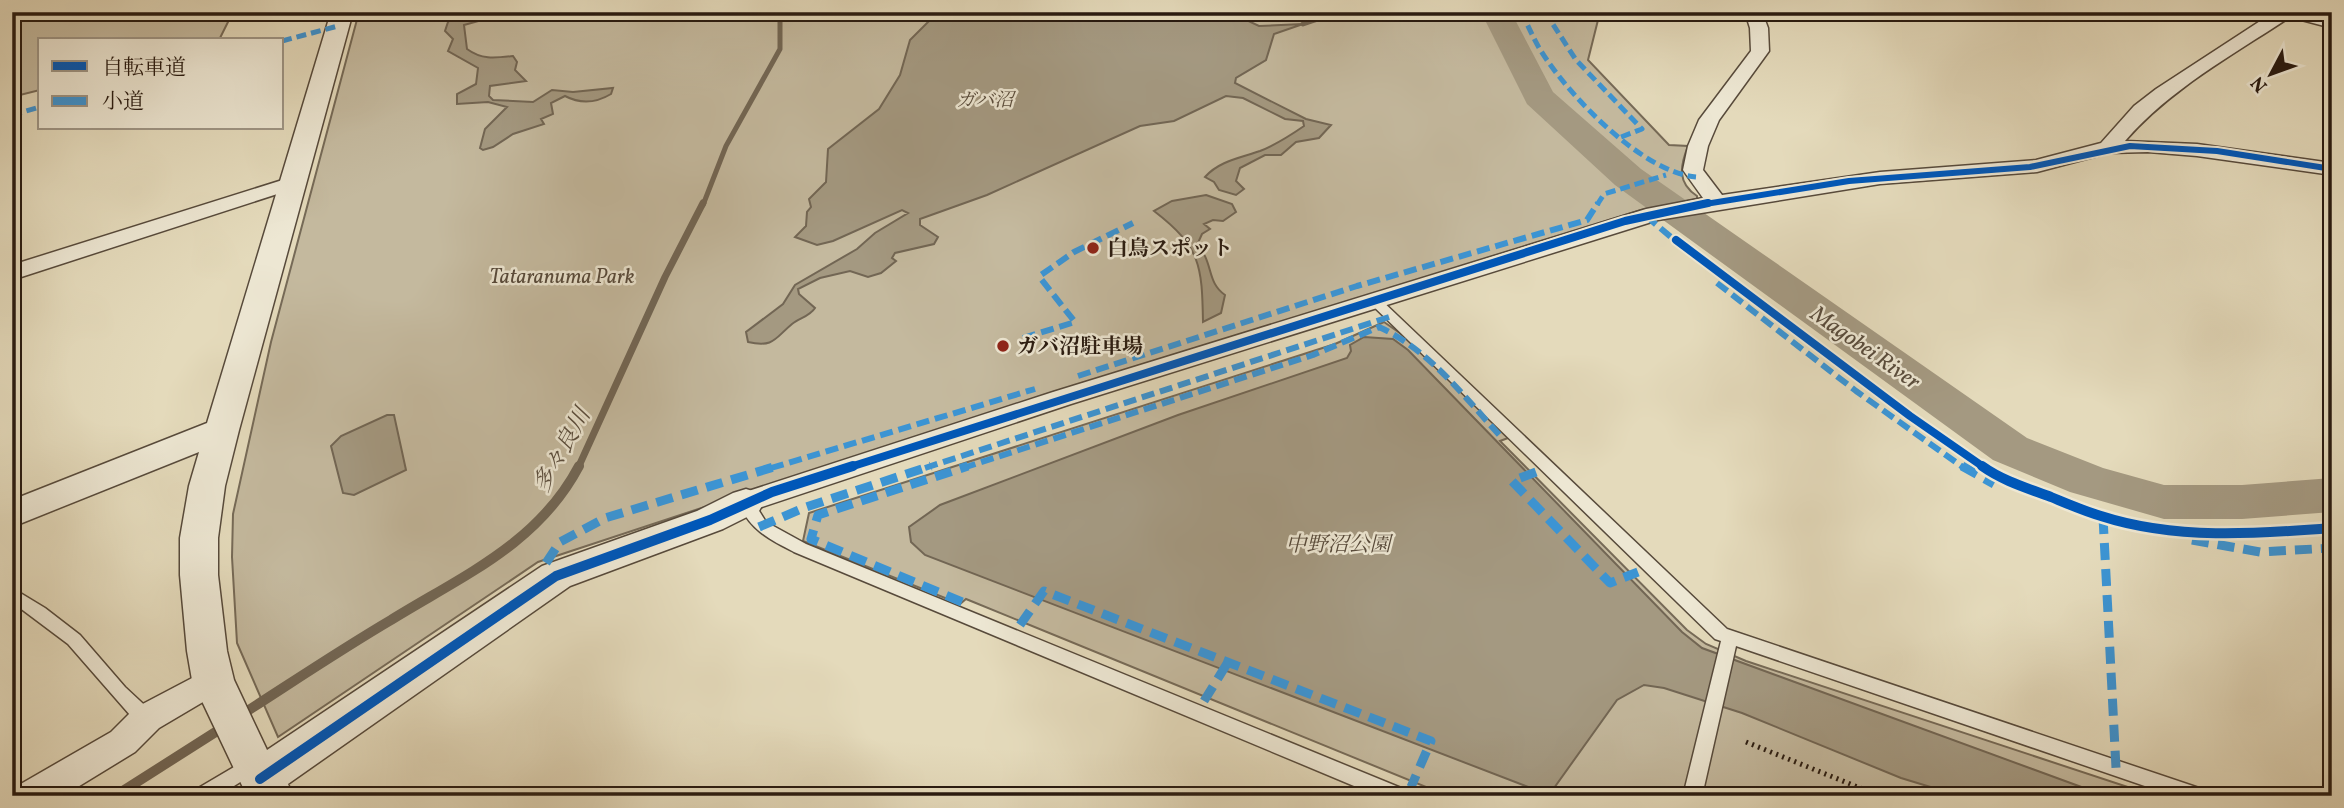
<svg xmlns="http://www.w3.org/2000/svg" width="2344" height="808" font-family="Vollkorn,'Noto Serif JP',serif">
<rect width="100%" height="100%" fill="#e4dabb"/>
<filter id="stains"><feTurbulence type="fractalNoise" baseFrequency=".00286" numOctaves="4"/><feColorMatrix values="0 0 0 0 .2 0 0 0 0 .09 0 0 0 0 .02 0 0 0 .5 -.17"/></filter>
<radialGradient id="worn" r=".72"><stop offset=".6" stop-color="#630" stop-opacity="0"/><stop offset="1" stop-color="#630" stop-opacity=".3"/></radialGradient>
<path fill="#c4b99e" stroke="#766a57" stroke-width="2" d="M12,12h221l-14,28h-179v50l-28,7z
M359,12h1241l-12,48 81,85 19,1c-8,20 -11,37 9,50v3l-56,11 -749,235 -354,117 -260,175 -41,-94 -5,-86 1,-43 38,-172z
M1384,322l33,23 91,93 -8,3 187,189 19,14 40,17 409,135h-707l-482,-197 -6,5 -157,-63 6,-28 526,-169z"/>
<path fill="#a49981" stroke="#726654" stroke-width="2" d="M457,12h54l-47,13 3,24c15,11 28,9 46,7l4,6 -2,8 11,11 -36,5 -1,10 4,4 40,2 19,-12 21,2 40,-4 -2,6c-15,9 -31,10 -46,2l-14,7 2,11 -12,5 3,5 -31,10 -20,13 -10,3 -3,-2 5,-19 22,-22 -19,-5 -31,2v-10l19,-10 2,-16 -30,-17 5,-12 -8,-8 3,-9z
M945,12h293l8,8 13,6 44,-2 -29,10 -8,26 -30,18 -1,5 71,36 25,6 -12,13 -23,4 -15,13h-16l-25,13 -4,13 8,8 -8,6 -17,-5 -5,-8 -9,-5c14,-16 35,-19 55,-26 15,-6 31,-16 44,-25l-1,-5 -18,-2 -42,-21 -17,-2 -52,25 -34,5 -153,69 -67,24v6l18,12 -4,7 -39,9 -3,5 4,3 -15,12 -13,4 -18,-6 -30,7 -22,11 1,5 16,14c-5,8 -15,10 -23,16 -17,14 -18,24 -44,18l-2,-10 37,-28 12,-19 62,-36 18,-16 33,-20 -6,-3 -69,31 -16,4 -22,-8 11,-11 1,-14 4,-5 -2,-8 17,-17 2,-33 51,-40 21,-34 10,-35 19,-19z
M1206,195l26,9 4,8 -13,9 -10,-1 -9,4 6,5 -8,5 -5,11c17,17 9,37 28,50l-4,18 -18,9c-1,-56 -2,-75 -49,-111l18,-10z
M1364,337l29,2 15,11 274,282 20,16 404,148h-146l-59,-18 -159,-65 -78,-25 -20,-3 -27,15 -68,95 -624,-240 -14,-13 -2,-15 31,-22 238,-90 169,-57 4,-7 -1,-6z
M387,415h7l12,55 -52,25 -11,-2 -12,-47 10,-10z"/>
<g fill="none" stroke-linecap="round" stroke-linejoin="round">
<path stroke="#726654" stroke-width="5" d="M1303,24l15,-5 7,-7
M703,205l23,-59 54,-97v-37"/>
<path stroke="#726654" stroke-width="7" d="M578,468l87,-191 38,-74"/>
<path stroke="#726654" stroke-width="10" d="M241,715c50,-32 99,-65 150,-95 71,-44 147,-76 188,-154
M115,796l110,-70"/>
<path fill="#a49981" fill-rule="evenodd" d="M1481,12h30l42,80 88,77 386,269 76,30 61,17h78l90,-7v34l-90,7h-78l-94,-27 -77,-32 -378,-275 -88,-81z"/>
<defs>
<path id="service" d="M1374,296l4,1 349,332 472,159 7,2 2,6h-34l-438,-150 -34,150h-19l38,-155 -6,-2 -345,-336 -2,-3z
M746,497l5,1 15,24 40,22 600,246 2,6h-30l-584,-244c-25,-13 -44,-22 -56,-50l3,-4z
M12,588l33,20 35,27 45,52 28,26 3,5 -3,5c-10,4 -15,-2 -23,-8l-62,-71 -56,-42z
M251,757l7,2 2,6 -2,6 -40,25h-25l2,-6z"/>
<path id="minor" d="M1745,12h17l6,16 1,23 -50,69 -11,26 -5,24 19,25 158,-23 156,-12 65,-17 33,-37 22,-17 118,-77h38l20,6v10l-42,-11c-57,38 -120,72 -165,124l72,3 135,19v12l-135,-19 -49,-4 -39,1 -72,19 -157,12 -222,36 -587,184 -315,105 -10,3 -10,-3 -4,-7 4,-7 317,-103 593,-183 57,-11 -20,-28 5,-24 11,-26 52,-69 -1,-23z
M292,177l7,2 3,4 -3,4 -287,93v-15z
M213,667l12,4 4,9 -4,9 -66,39 -24,24 -72,44h-49l5,-11 92,-53 24,-24z"/>
<path id="tertiary" d="M331,12h22l-114,418 -14,56 -7,52v37l9,76 7,29 33,70 275,-184 155,-55 36,-18 13,-4 13,4 5,9 -5,9 -36,18 -153,57 -282,198 5,12h-46l-55,-116 -5,-29 -7,-76v-37l9,-52 10,-34 -187,75v-27l195,-77z"/>
</defs>
<use href="#service" stroke="#574a3b" stroke-width="3"/>
<use href="#minor" stroke="#574a3b" stroke-width="3"/>
<use href="#tertiary" stroke="#574a3b" stroke-width="3"/>
<path stroke="#281a10" stroke-width="5" stroke-dasharray="2 4.5" stroke-linecap="butt" d="M1746,742l134,54"/>
<use href="#service" fill="#ede7d3" fill-rule="evenodd"/>
<use href="#minor" fill="#ede7d3" fill-rule="evenodd"/>
<use href="#tertiary" fill="#ede7d3" fill-rule="evenodd"/>
<path stroke="#3c94d3" stroke-width="5" stroke-dasharray="10 5" stroke-linecap="butt" d="M1521,12c7,13 12,26 20,39 28,45 101,121 155,126
M1545,12l31,48 66,69 -21,8
M282,41l56,-15
M12,115l28,-8
M1597,205l7,-11 62,-19"/>
<path stroke="#3c94d3" stroke-width="6" stroke-dasharray="13 6" stroke-linecap="butt" d="M1646,216l32,27
M1717,283l139,108 108,77
M1023,338l52,-16 -34,-43v-4l33,-23 59,-29
M1078,376l279,-90 230,-66 11,-17
M771,468l264,-79
M925,468l464,-151
M963,468l350,-113 66,-28c51,23 87,72 124,112"/>
<path stroke="#3c94d3" stroke-width="9" stroke-dasharray="17 9" stroke-linecap="butt" d="M1962,466l32,18
M1536,472l-24,9 98,102 28,-11
M2103,517l13,251
M759,527l47,-20 125,-41
M2192,540l68,12 72,-4
M546,563l14,-21 45,-24 172,-52
M962,602l-151,-63 7,-24 150,-49
M1020,625l24,-34 387,150 -20,46
M1204,701l24,-39"/>
<defs>
<path id="cycleway-far2" d="M1699,205l150,-24 181,-14 100,-21 87,5 115,18"/>
<path id="cycleway-far1" d="M1676,240l234,176 75,52
M847,468l778,-247 83,-18"/>
<path id="cycleway" d="M1982,466c21,15 45,22 69,31 17,7 33,14 50,19 74,24 155,18 231,12
M260,779l296,-203 154,-56 62,-28 81,-26"/>
</defs>
<use href="#cycleway-far2" stroke="#ede7d3" stroke-width="10"/>
<use href="#cycleway-far1" stroke="#ede7d3" stroke-width="12"/>
<use href="#cycleway" stroke="#ede7d3" stroke-width="15"/>
<use href="#cycleway-far2" stroke="#0057b8" stroke-width="6"/>
<use href="#cycleway-far1" stroke="#0057b8" stroke-width="8"/>
<use href="#cycleway" stroke="#0057b8" stroke-width="10"/>
</g>
<g fill="#8f2418" stroke="#ede7d3" stroke-width="2.5">
<circle cx="1093" cy="248" r="7"/>
<circle cx="1003" cy="346" r="7"/>
</g>
<g text-anchor="middle" stroke-width="5" stroke-linejoin="round" paint-order="stroke">
<g font-size="19" font-style="italic" fill="#5a4d3d" stroke="#ede7d3">
<text x="985" y="106">ガバ沼</text>
</g>
<g font-size="21" font-weight="bold" fill="#281a10" stroke="#ede7d3" text-anchor="start">
<text x="1107" y="255">白鳥スポット</text>
<text x="1017" y="353">ガバ沼駐車場</text>
</g>
<g font-size="21" font-style="italic" fill="#574a3b" stroke="#ede7d3">
<text x="562" y="283">Tataranuma Park</text>
<text x="1338" y="551">中野沼公園</text>
</g>
<g font-size="23" font-style="italic" fill="#5a4d3d" stroke="#ede7d3">
<text transform="translate(1866 347) rotate(35)" y="8">Magobei River</text>
<text transform="translate(561 450) rotate(-61)" y="8">多々良川</text>
</g>
</g>
<rect width="2344" height="808" fill="none" stroke="#e4dabb" stroke-width="42"/>
<rect x="14" y="14" width="2316" height="780" fill="none" stroke="#281a10" stroke-width="3.5"/>
<rect x="21" y="21" width="2302" height="766" fill="none" stroke="#281a10" stroke-width="2"/>
<rect x="38" y="38" width="245" height="91" fill="#ede7d3" stroke="#9e9585" stroke-width="2"/>
<rect x="52" y="61" width="35" height="10" fill="#0057b8" stroke="#9e9585" stroke-width="2"/>
<text x="102" y="74" font-size="21" fill="#281a10">自転車道</text>
<rect x="52" y="96" width="35" height="10" fill="#3c94d3" stroke="#9e9585" stroke-width="2"/>
<text x="102" y="108" font-size="21" fill="#281a10">小道</text>
<g transform="translate(2271 74) rotate(229)" stroke="#ede7d3" stroke-width="5" paint-order="stroke">
<path d="M0-5L12 26L0 18L-12 26Z" fill="#281a10"/>
<text y="-10" font-size="19" font-weight="bold" text-anchor="middle" fill="#281a10">N</text>
</g>
<rect width="100%" height="100%" filter="url(#stains)"/>
<rect width="100%" height="100%" fill="url(#worn)"/>
</svg>
